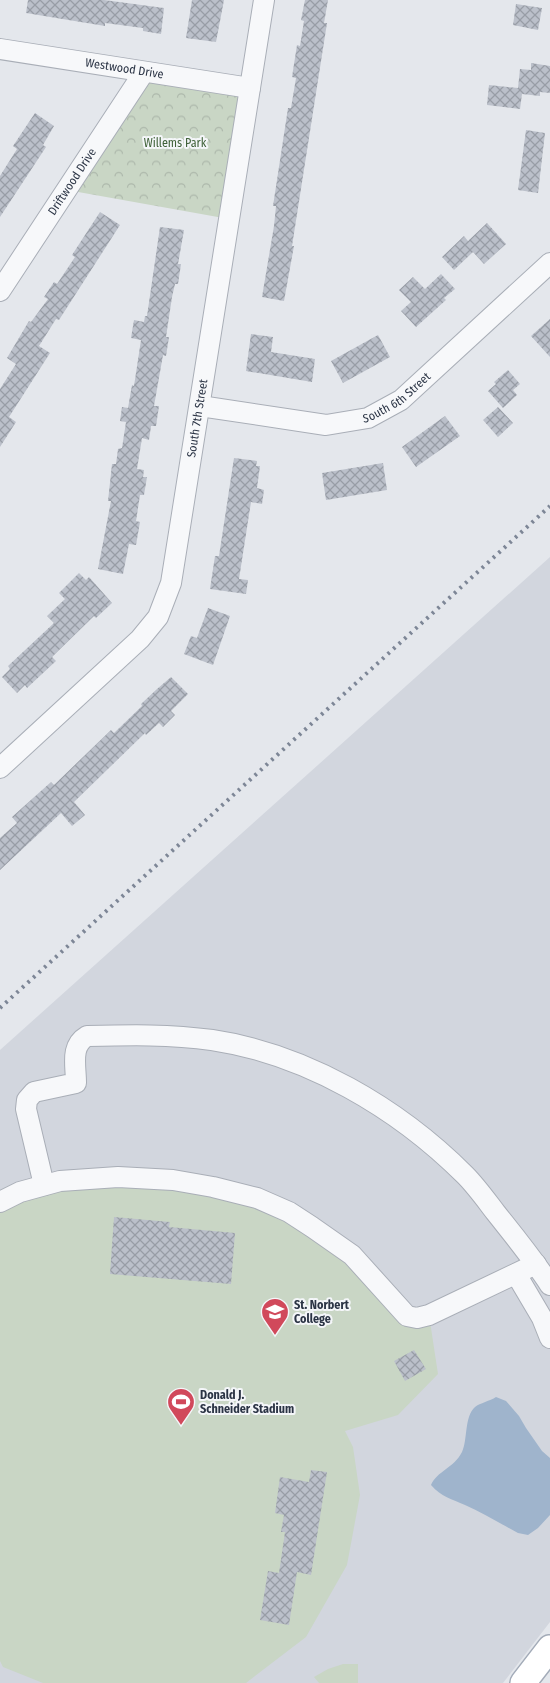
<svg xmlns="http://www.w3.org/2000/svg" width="550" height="1683" font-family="'Fira Sans Condensed',sans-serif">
<defs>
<pattern id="forest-crowns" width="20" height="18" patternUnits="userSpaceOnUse" patternTransform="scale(1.25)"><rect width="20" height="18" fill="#c9d6c5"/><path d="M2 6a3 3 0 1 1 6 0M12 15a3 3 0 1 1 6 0" fill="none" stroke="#adb8ab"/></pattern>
<pattern id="building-cross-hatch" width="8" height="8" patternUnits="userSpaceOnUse" patternTransform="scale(1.25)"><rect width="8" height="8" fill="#bbc0ca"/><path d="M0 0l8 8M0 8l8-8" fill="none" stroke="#989da6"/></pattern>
</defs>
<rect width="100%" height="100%" fill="#e4e7ec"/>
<path fill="#d2d6de" d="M550,557v1065l-47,61h-503v-633z"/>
<path fill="url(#forest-crowns)" d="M144,72l106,16 -21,131 -162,-29z"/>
<path fill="#c9d6c5" d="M105,1178l164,26 62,37 60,57 38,17 9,59 -40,41 -53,16 8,16 7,48 -13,70 -41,72 -60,46h-203l-40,-16 -3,-6v-459z
M343,1664h15v19h-39l-5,-6 14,-8z"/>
<path fill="#9fb4cc" d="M496,1397l10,4 13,15 7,12 16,23 8,7v57l-12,13 -10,7 -10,-2c-17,-9 -35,-20 -53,-28 -13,-6 -24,-8 -34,-20 6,-14 23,-17 31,-33 6,-13 2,-35 13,-45 5,-4 15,-6 21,-10z"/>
<path fill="url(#building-cross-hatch)" d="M28,0h76l60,8 -3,26 -18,-3v-3l-38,-5v3l-79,-13z
M192,0h32l-8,42 -30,-4z
M305,0h23l-4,23h3l-35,223h2l-10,55 -22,-4 12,-71 2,-20h-3l15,-98h3l5,-30 -4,-1 5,-32 3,1 4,-25 -3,-1z
M516,4l26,4 -4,22 -25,-5z
M531,63l19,3v27l-10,-1v4l-18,-2 -2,15 -33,-4 2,-20 29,3 2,-19 11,1z
M35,113l19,13 -11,19 3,2 -46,70v-41l17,-27 -4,-3z
M526,130l19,3 -7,60 -20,-3z
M100,212l20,13 -61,95 -3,-1 -17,27 11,7 -41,64 7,5 -16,25v-58l16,-25 -9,-6 22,-37 2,1 17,-23 -4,-2 10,-15 3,2 18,-27 -3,-2z
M487,223l19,21 -22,20 -11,-12 -19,18 -12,-13 22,-21 4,5z
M160,227l24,3 -6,34h3l-3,20h-3l-3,13 -6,40h3l-3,19 -3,-1 -9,51h5l-3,20h-5l-2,14 -7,-2 -5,31 7,1 -1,7h4l-3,18h-4l-4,26 4,1 -4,23 -7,-1 -6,30 -25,-5 13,-68h-3l4,-37h4l2,-15 4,-1 4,-26 -6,-1 2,-14 6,1 4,-23 2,1 7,-46 -10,-2 3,-18 10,2 1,-6h2z
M441,274l14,15 -11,9 2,2 -30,27 -15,-16 10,-9 -12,-12 14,-13 12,12z
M550,319v38l-19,-21z
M251,334l22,3 -2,15 44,7 -3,23 -66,-11z
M378,335l12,22 -47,26 -12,-22z
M508,370l12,14 -7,6 4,5 -14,13 -15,-17 8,-7 -2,-2z
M498,407l15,16 -15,14 -15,-17z
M445,416l15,20 -44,31 -14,-20z
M234,458l23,3 -1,5h4l-3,22 7,2 -2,14 -11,-2 -12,77 9,1 -2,14 -36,-5 5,-33h4z
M383,463l4,27 -61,10 -4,-27z
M79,573l7,7 3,-3 23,26 -16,15 -2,-2 -42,41 4,4 -29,27 -2,-3 -8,8 -15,-16 8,-8 -2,-3 46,-43 -7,-7 18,-17 -6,-6z
M208,608l22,8 -17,49 -29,-11 7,-18 6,2z
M171,677l17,17 -17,17 4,4 -12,12 -4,-4 -13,12 -1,-2 -71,69 11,13 -13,11 -11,-13 -61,57v-32l17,-15 -5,-6 39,-35 3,3 57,-55 3,3 28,-27 -1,-2 16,-15z
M114,1217l56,5 -1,5 66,6 -4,51 -121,-10z
M414,1350l12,19 -21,12 -11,-20z
M311,1470l16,2 -16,103 -14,-3 -8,53 -29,-5 8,-49 11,2 6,-41h-4l3,-17 -9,-2 5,-36 29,5z"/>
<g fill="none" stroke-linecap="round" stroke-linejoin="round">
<defs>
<g id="minor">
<path id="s1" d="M0,49l250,39"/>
<path id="s2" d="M0,291l144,-219"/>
<path id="s3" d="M200,406l126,19 42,-7 33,-18 149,-137"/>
<path id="s4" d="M0,768l140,-129 18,-22 13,-34 93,-583"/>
<path d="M44,1185l-18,-76 1,-9 7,-8 42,-9c0,-18 -6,-37 11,-47 42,-1 83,-2 125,4 94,14 186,68 253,135 11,11 21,25 31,38 19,24 38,47 54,72"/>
<path d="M0,1202l20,-10 40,-11 58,-4 55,3 40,7 44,11 32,14 23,15 40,28 55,61 10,2 12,-3 107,-51"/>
<path d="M516,1274l26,44 8,20"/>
</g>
<path id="major" d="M523,1683l27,-35"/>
</defs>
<use href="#minor" stroke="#a9aeb7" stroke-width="22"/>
<use href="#major" stroke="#a3abb8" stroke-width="28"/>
<use href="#minor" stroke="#f7f8fa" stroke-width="20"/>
<use href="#major" stroke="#fff" stroke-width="25"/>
<path stroke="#7d8696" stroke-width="4" stroke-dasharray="2.5 5" stroke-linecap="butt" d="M0,1008l550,-502"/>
</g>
<defs>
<symbol id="university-pin" viewBox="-11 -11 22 30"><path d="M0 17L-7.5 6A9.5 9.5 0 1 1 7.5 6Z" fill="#d1495b" stroke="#f4f6f9"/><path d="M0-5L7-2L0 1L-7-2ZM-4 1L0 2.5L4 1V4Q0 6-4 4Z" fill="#fff"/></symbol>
<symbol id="stadium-pin" viewBox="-11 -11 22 30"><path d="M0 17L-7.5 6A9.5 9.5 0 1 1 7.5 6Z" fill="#d1495b" stroke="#f4f6f9"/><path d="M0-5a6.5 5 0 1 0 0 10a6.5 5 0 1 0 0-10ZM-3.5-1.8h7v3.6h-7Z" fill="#fff"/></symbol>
</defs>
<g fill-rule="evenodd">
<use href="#university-pin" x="259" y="1296" width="32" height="43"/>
<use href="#stadium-pin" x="165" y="1386" width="32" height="43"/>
</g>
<g text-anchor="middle" stroke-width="4" stroke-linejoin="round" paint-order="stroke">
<g font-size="12" fill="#2b3445" stroke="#f4f6f9">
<text dy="4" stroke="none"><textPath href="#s1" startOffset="126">Westwood Drive</textPath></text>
<text dy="4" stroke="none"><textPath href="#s2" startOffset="131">Driftwood Drive</textPath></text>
<text dy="4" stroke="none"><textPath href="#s3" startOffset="205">South 6th Street</textPath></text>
<text dy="4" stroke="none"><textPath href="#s4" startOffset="422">South 7th Street</textPath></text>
</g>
<g font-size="12" fill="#3f6138" stroke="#f4f6f9">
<text x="175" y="147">Willems Park</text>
</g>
<g font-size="12" font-weight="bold" fill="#2b3445" stroke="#f4f6f9" text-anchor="start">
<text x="294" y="1309">St. Norbert<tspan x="294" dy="14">College</tspan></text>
<text x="200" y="1399">Donald J.<tspan x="200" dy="14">Schneider Stadium</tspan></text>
</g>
</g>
</svg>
